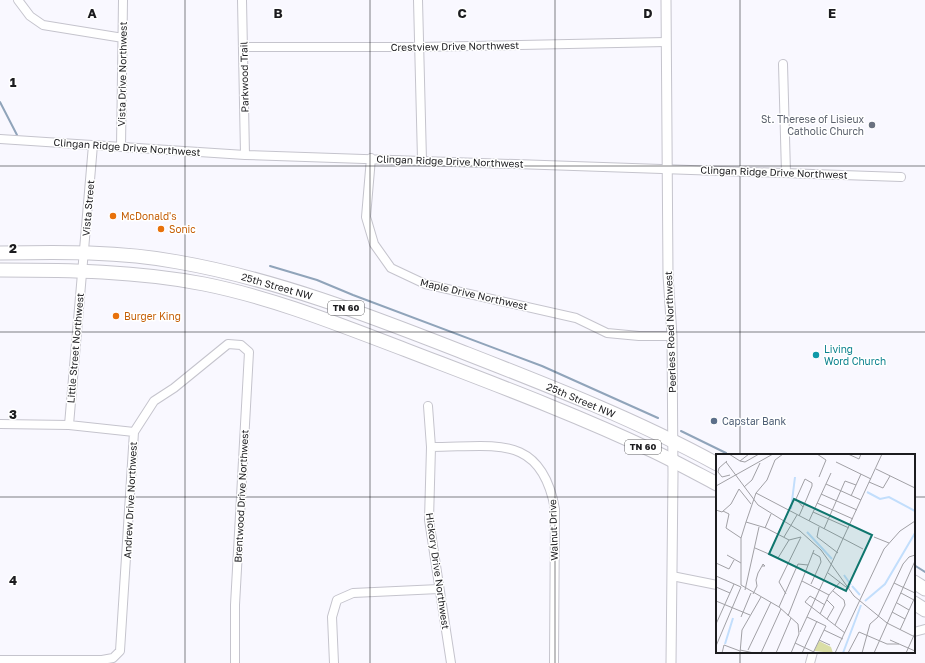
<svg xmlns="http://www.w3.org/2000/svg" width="925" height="663" font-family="'Golos Text',sans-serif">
<rect width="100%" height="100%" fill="#f9f8ff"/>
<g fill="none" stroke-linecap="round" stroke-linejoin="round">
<path stroke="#90a4ba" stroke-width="2" d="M0,102l17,33
M270,266l47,14 36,15 189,71 116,52
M681,431l45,22
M914,565l11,7"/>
<defs>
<path id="minor" d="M18,0l12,16 13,9 80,13
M242,0l3,155
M418,0l4,160
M243,47h176l247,-5
M783,64l3,109
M0,139l245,16 656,22
M121,147l2,-147
M371,158l-5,59 8,27 17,24 34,16 151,34 31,15 32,3h33
M428,406l3,41 -2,73 22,143
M0,424l69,1 65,7
M69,425l24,-280
M431,447c62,0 110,-15 124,62l-1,154
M672,576l45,9
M914,632l11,-3
M0,660h102l11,-2 7,-7 14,-219 20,-31 20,-13 54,-44 13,1 8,7 -14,253v58
M334,663l-2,-46 5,-17 16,-7 86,-4
M810,663l3,-11"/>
<path id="tertiary" d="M666,0l2,275 4,61 1,139 -2,188"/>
<path id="trunk" d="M0,253c59,-1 120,-2 178,9 97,17 190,53 282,89 87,34 175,68 257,113
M0,270c68,0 137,1 204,14 70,14 136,41 202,66 83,32 167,63 247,101 21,10 43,22 64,33
M914,582l11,7
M914,603l11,7"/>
</defs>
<use href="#minor" stroke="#c5c4cd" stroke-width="10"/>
<use href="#tertiary" stroke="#c5c4cd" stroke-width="11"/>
<use href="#trunk" stroke="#c5c4cd" stroke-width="15"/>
<use href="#minor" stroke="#fff" stroke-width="8"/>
<use href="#tertiary" stroke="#fff" stroke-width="9"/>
<use href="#trunk" stroke="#fff" stroke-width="13"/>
</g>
<path fill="none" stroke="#1c1c1f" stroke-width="1" stroke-opacity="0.55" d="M185,0v663M370,0v663M555,0v663M740,0v455M0,166h925M0,332h925M0,497h717M914,497h11M740,652v11"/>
<circle fill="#6b7280" stroke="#fff" stroke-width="1.5" cx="872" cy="125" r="4"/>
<g fill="#e8710a" stroke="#fff" stroke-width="1.5">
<circle cx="113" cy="216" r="4"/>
<circle cx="161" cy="229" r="4"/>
<circle cx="116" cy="316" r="4"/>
</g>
<circle fill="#0f9aa8" stroke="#fff" stroke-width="1.5" cx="816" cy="355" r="4"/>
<circle fill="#5c6f8a" stroke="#fff" stroke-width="1.5" cx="714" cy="421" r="4"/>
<g text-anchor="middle" stroke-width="3" stroke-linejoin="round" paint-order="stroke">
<g fill="#fff" stroke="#606062" stroke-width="1">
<rect x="328" y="301" width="36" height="14" rx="3"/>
<rect x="625" y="440" width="36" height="14" rx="3"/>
</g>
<g font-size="9" font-weight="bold" fill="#1c1c1f">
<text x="346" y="311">TN 60</text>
<text x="643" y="450">TN 60</text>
</g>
<g font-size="10" fill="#1c1c1f" stroke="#fff">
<text transform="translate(455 46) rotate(-1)" y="4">Crestview Drive Northwest</text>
<text transform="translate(122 74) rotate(-89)" y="4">Vista Drive Northwest</text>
<text transform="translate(244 77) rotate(-91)" y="4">Parkwood Trail</text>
<text transform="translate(127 147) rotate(4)" y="4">Clingan Ridge Drive Northwest</text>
<text transform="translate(450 161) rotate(2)" y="4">Clingan Ridge Drive Northwest</text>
<text transform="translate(774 172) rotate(2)" y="4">Clingan Ridge Drive Northwest</text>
<text transform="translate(88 208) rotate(-85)" y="4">Vista Street</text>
<text transform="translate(277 286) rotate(16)" y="4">25th Street NW</text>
<text transform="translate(474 294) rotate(13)" y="4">Maple Drive Northwest</text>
<text transform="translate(670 332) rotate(-92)" y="4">Peerless Road Northwest</text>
<text transform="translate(75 348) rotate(-85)" y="4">Little Street Northwest</text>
<text transform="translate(581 400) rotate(23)" y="4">25th Street NW</text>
<text transform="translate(241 496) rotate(-87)" y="4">Brentwood Drive Northwest</text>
<text transform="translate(130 500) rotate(-87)" y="4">Andrew Drive Northwest</text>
<text transform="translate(553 530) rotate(-92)" y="4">Walnut Drive</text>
<text transform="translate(438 571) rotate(82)" y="4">Hickory Drive Northwest</text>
</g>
<g font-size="10" fill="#5b616d" stroke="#fff" text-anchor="end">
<text x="864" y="123">St. Therese of Lisieux<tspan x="864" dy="12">Catholic Church</tspan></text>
</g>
<g font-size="10" fill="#c56008" stroke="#fff" text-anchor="start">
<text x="121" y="220">McDonald's</text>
<text x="169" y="233">Sonic</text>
<text x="124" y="320">Burger King</text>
</g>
<g font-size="10" fill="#0d838f" stroke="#fff" text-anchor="start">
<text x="824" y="353">Living<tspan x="824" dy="12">Word Church</tspan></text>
</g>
<g font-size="10" fill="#4e5e75" stroke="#fff" text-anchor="start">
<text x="722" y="425">Capstar Bank</text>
</g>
</g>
<g transform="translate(716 454)">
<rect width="199" height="199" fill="#f9f8ff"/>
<path d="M103,187l12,6 2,6 -19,-2z" fill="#dadea6"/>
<path fill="none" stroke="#c2defc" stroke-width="2" d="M151,38l13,7 9,-2 26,14M75,55l4,-32M91,78l25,27M128,121l7,10M136,132l8,9M149,147l20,-17 30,-51M9,190l8,-26M127,199l18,-48"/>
<path fill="none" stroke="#a1a0a5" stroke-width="1" d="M13,0l11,7 9,-7M67,0l-8,6 -8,20 -11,13 -10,29 -5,16v47l38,22 19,17 1,10 -8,19M101,0l9,6 -7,17M132,0l11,5 2,-5M11,7l-8,7 -1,4 4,5 8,-2M24,7l5,1 14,-8M10,8l32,43 42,26 21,19 33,46 33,27 28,14M120,8l35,17M160,15l39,19M153,28l14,6 7,-12M110,30l35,16M0,32l57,-32M28,33l8,-7 8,-17M40,39l107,56M105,40l36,16M135,42l10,-22M101,49l36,16M0,56l6,2 9,-8 8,-15 12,15M7,57l6,3 -3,14 15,10M97,58l36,16M83,62l8,-18 5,-12v-3l-7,-4 -9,20 7,8M93,67l22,-48M30,68l20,6 23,12M103,73l-2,10 21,16M49,74l6,-14M108,75l21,-48 11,4M68,83l13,-22M158,83l15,6M39,94l23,10 11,-18 12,-3 -22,45 7,12M11,101l14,8M0,109l13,6 5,-9M112,119l18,14h4M0,122l25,11M86,127l27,14M178,129l21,10M95,130l10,-22 -1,-5 -7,-4M0,133l14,6M29,136l14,-63M117,137l11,9 1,5 -10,20M185,139l13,7M37,140l4,-8 -1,-6 2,-7 4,-7 1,-2 2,2h-3M111,146l7,7 -7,12M0,147l34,14M181,149l12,7M109,151l-15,-9 -5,6 40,31M63,153l19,-43 10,1M176,158l13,7M104,160l9,-19 11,-13M72,162l26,-66M25,163l10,-24M91,163l19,9 -13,27M0,170l18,-40M108,176l19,9M184,176l15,-33M84,178l82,-178M103,186l11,5M174,186l25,11M79,189l21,10M0,192l25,-59M24,196l14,3M32,196l23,-48M6,199l2,-8 16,6M24,199l2,-23 19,-33M45,199l20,-44M60,199l15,-35M86,199l15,-32M119,199l49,-104 16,-18 15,-10M132,199l11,-21 28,12h12M146,199l8,-29 8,-7 25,-53 6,-7 6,-2M158,199l41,-92M190,199l9,-20"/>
<path fill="#0f766e" fill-opacity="0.15" stroke="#0f766e" stroke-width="2" d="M78,45l78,36 -26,56 -77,-37z"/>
<rect width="199" height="199" fill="none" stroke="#1c1c1f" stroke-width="2"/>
</g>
<g font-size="13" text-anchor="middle" font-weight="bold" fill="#1c1c1f" stroke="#fff" stroke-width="3" stroke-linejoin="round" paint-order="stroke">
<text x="92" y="18">A</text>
<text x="278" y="18">B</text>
<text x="462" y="18">C</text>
<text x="648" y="18">D</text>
<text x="832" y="18">E</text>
<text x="13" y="87">1</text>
<text x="13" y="253">2</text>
<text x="13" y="419">3</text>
<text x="13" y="585">4</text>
</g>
</svg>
